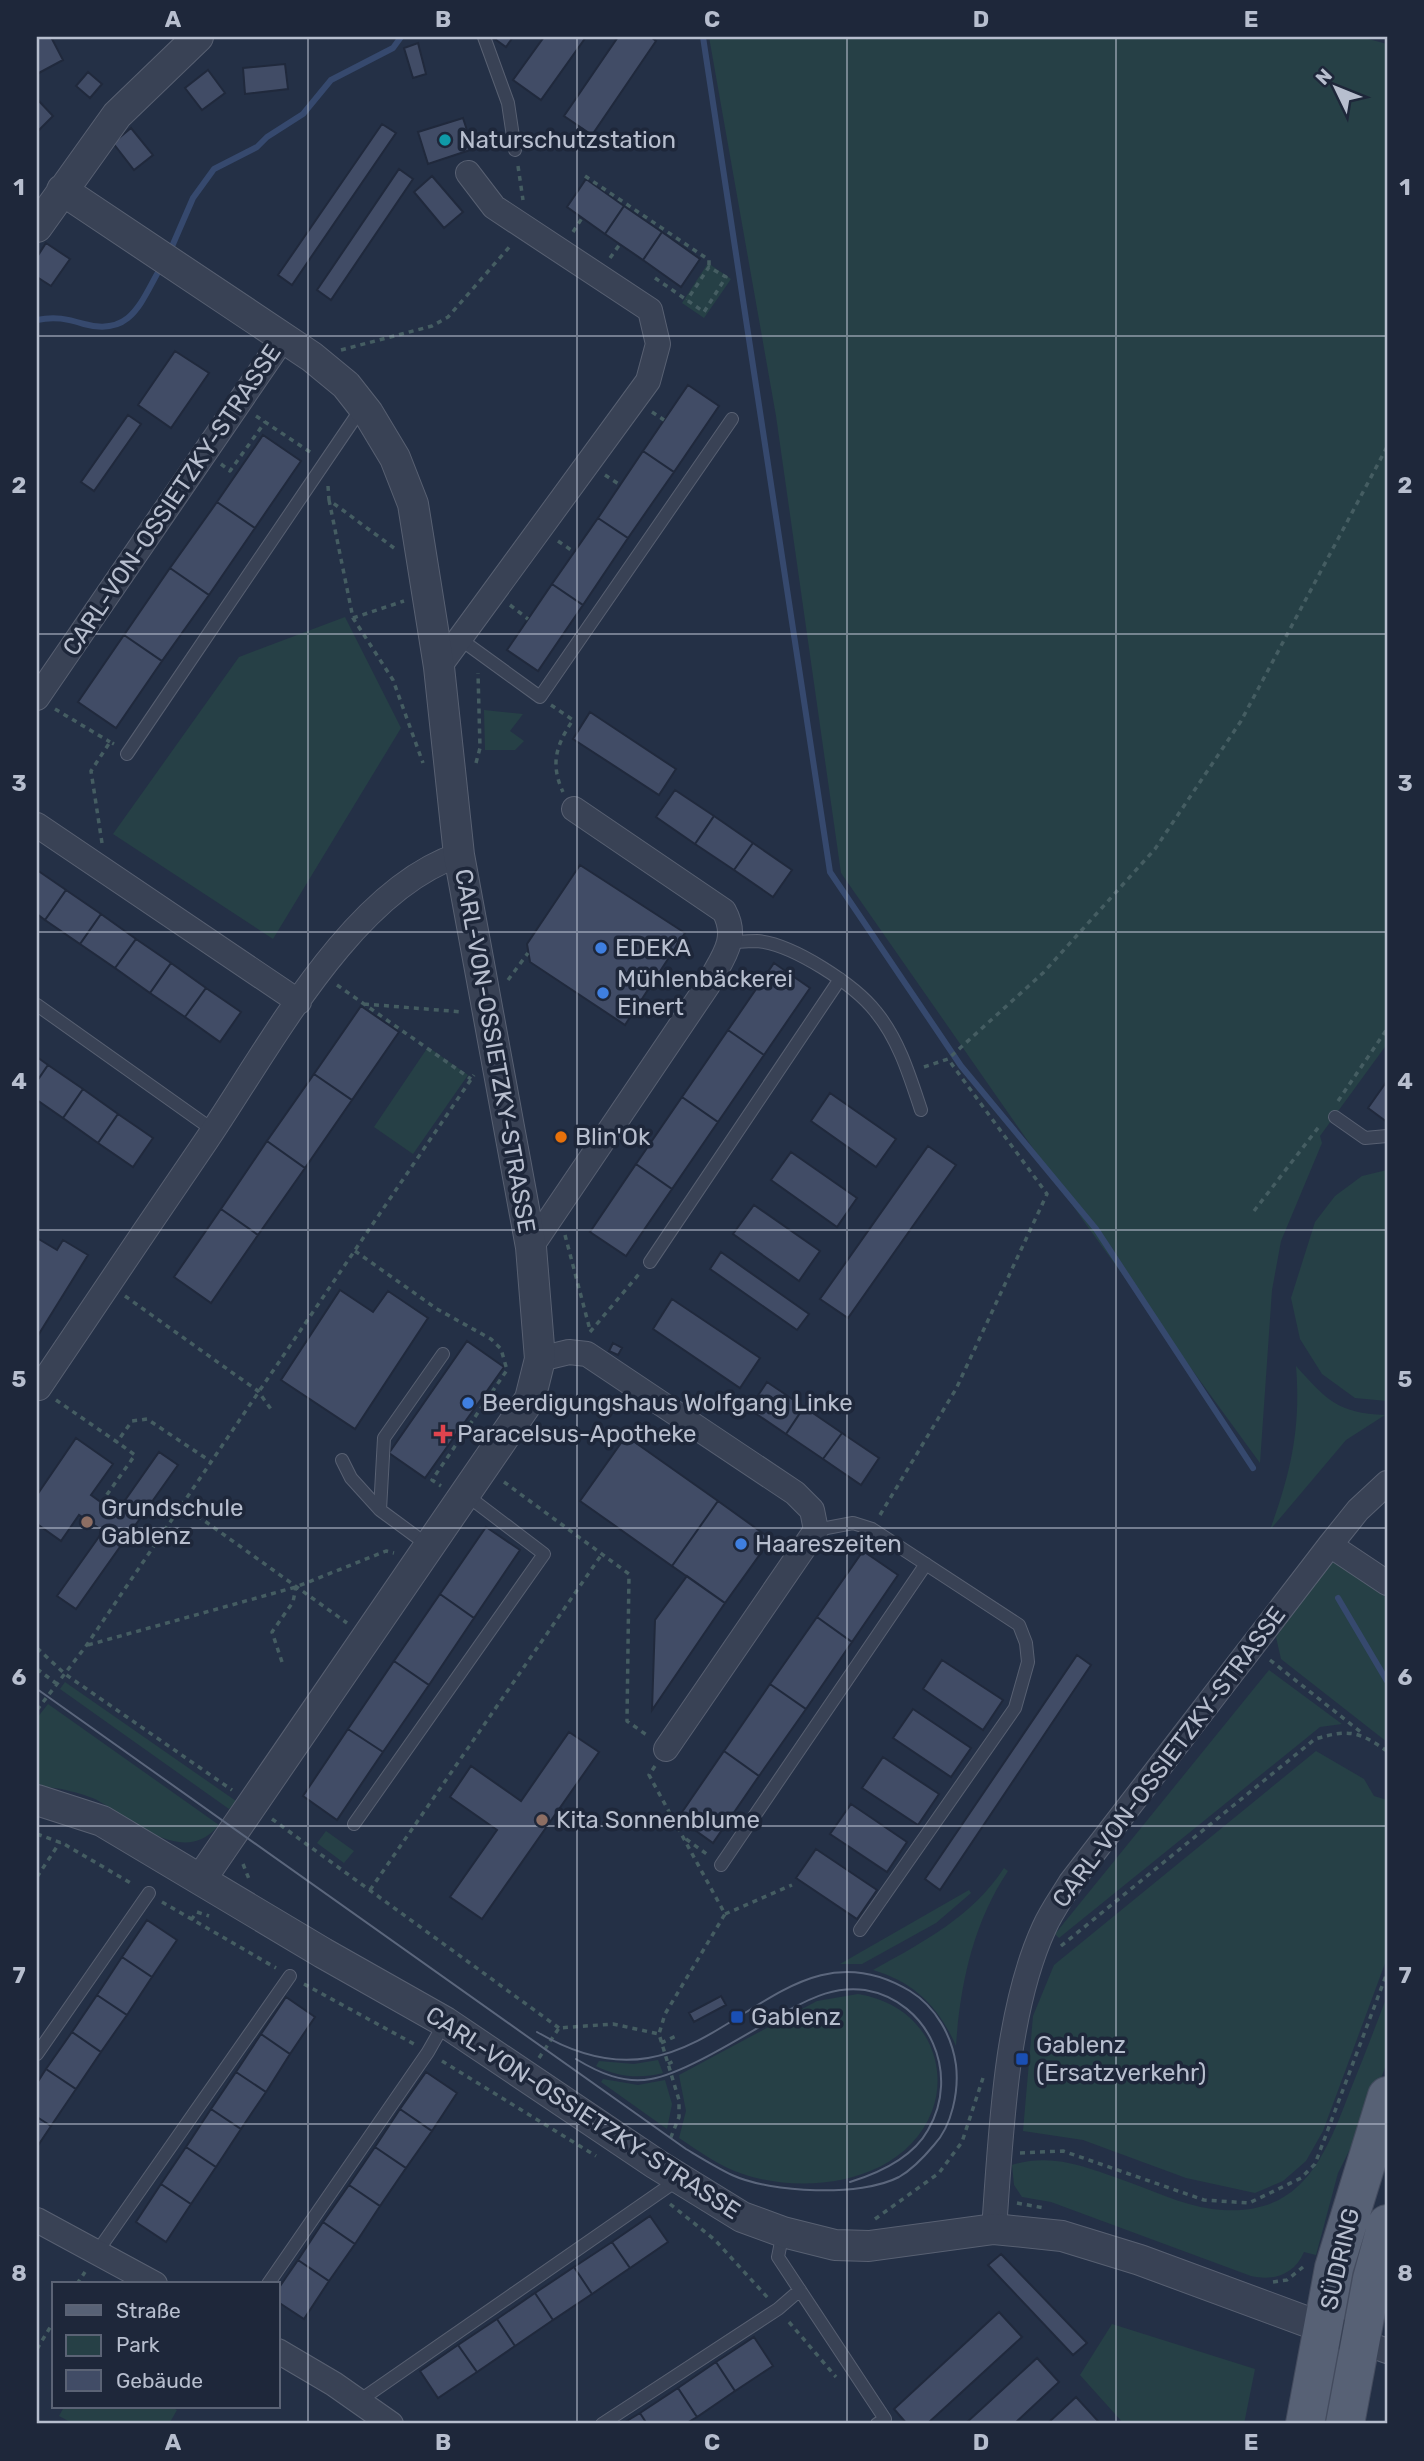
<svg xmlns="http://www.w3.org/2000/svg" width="1424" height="2461" font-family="Rubik,sans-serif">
<rect width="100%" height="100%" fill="#243046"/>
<path fill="#264046" d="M709,37h652l26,7v1000l-67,92 2,7 -41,98 -9,49 -12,173 -175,-240 -244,-350 -65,-457z
M708,263l23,16 -27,39 -22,-15z
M345,617l56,111 -128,211 -160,-105 126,-177z
M484,710l39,4 -13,17 14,10 -9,9h-30z
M428,1047l40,28 -55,79 -39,-27z
M1387,1170v231l-32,-3 -33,-24 -22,-35 -9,-41 24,-76 20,-26 27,-20z
M1296,1366c31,34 41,47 89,49l-39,25 -76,90c21,-58 31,-102 26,-164z
M1331,1560l56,38v144l-106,-83 -5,-22z
M1269,1670l73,54 -22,3 -261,211 -4,-4z
M65,1682l171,119 -7,8 -169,-120z
M48,1704l171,121c-36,44 -88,-7 -124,-26 -16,-7 -41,-13 -58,-12v-69z
M1316,1751l48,28 10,17 13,4v158l-64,173 -17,30 -23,20 -28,12 -69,-15 -103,-38 -60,-9 10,-115 21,-51z
M326,1831l28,20 -10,12 -27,-20z
M1004,1868l4,3c-35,52 -48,114 -52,175 -17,-39 -42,-64 -83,-76 50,-28 99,-53 131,-102z
M969,1890l2,3 -35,30 -74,41h-22z
M858,1994c29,5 54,19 69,45 12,23 14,48 5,72 -27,71 -125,85 -189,63 -23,-7 -44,-23 -64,-36l7,-27 -7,-36 138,-74z
M1387,1996v66l-18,49 -31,62 -22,82 -12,-3c-10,23 -30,29 -53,24l-200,-74 -29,-5 -8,-12 -2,-20c39,-12 71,1 108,14 29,10 62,26 92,30 88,11 112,-49 138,-118 13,-32 25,-63 37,-95z
M658,2060l5,13c-23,6 -46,4 -67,-7l3,-5 35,3z
M603,2079l35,6 27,-5 7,24 -5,25 -66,-47z
M1112,2324l143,45 -11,55h-120l-44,-49z
M64,2407h107l6,3 -8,14h-95l-15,-8z"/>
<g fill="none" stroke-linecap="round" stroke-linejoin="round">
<path stroke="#36496e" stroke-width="6" d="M703,37l127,835 131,194 135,163 157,239
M170,251l23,-53 21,-29 43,-22 10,-10 36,-23 28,-34 62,-32 8,-11
M37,320c18,-4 30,-1 47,4 48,13 57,-23 77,-57
M1338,1598l49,83"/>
</g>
<path fill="#414c66" stroke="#20293c" stroke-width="2" d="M37,37h14l12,23 -26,14z
M492,37h21l-7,10z
M544,37h42l-45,63 -28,-20z
M618,37h33l5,4 -64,94 -28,-19z
M418,43l8,31 -13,4 -9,-30z
M285,64l3,25 -43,5 -2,-26z
M208,70l17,23 -23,17 -17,-22z
M88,72l14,12 -12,14 -14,-12z
M37,99l16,17 -16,16z
M463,118l10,31 -45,15 -10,-32z
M382,124l14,9 -104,152 -14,-10z
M131,128l22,27 -19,15 -21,-27z
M399,169l14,10 -82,121 -14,-10z
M432,176l31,36 -19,16 -30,-36z
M586,179l38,27 -19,28 -38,-27z
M624,206l38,26 -19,28 -38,-26z
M662,232l38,27 -19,28 -38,-27z
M46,243l24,16 -19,27 -14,-9v-20z
M175,351l34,22 -38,55 -33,-23z
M688,385l31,21 -45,66 -31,-21z
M128,415l13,9 -47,67 -13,-9z
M263,435l38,26 -46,67 -38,-26z
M643,451l31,21 -46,66 -30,-20z
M217,502l38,26 -46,67 -39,-27z
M598,518l30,20 -45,67 -31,-21z
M170,568l39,27 -47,66 -38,-26z
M552,584l31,21 -45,66 -31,-21z
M124,635l38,26 -46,67 -38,-26z
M590,712l86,57 -17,26 -86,-56z
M675,790l39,26 -19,28 -39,-27z
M714,816l39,27 -19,27 -39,-26z
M753,843l39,27 -19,27 -39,-27z
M580,865l105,68 -60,92 -95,-63 -3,-18z
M37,870l29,20 -21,30 -8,-6z
M66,890l35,24 -21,30 -35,-24z
M101,914l35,25 -21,29 -35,-24z
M136,939l35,24 -21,30 -35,-25z
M171,963l35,25 -21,29 -35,-24z
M774,963l36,25 -46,67 -36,-25z
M206,988l35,24 -21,30 -35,-25z
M361,1006l38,26 -47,68 -38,-26z
M728,1030l36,25 -46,67 -36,-25z
M37,1057l11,8 -11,16z
M48,1065l35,24 -20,29 -26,-18v-19z
M314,1074l38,26 -47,68 -38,-27z
M1387,1081v41l-19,-14z
M83,1089l35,25 -20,29 -35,-25z
M830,1093l66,46 -20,28 -65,-46z
M682,1097l36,25 -46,67 -36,-25z
M118,1114l35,24 -20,29 -35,-24z
M267,1141l38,27 -47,67 -37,-26z
M928,1146l28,19 -108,153 -28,-19z
M791,1152l66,46 -20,29 -66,-47z
M636,1164l36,25 -46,67 -36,-24z
M754,1205l66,46 -21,30 -66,-47z
M221,1209l37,26 -47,68 -37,-26z
M37,1238l20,12 6,-10 25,15 -51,82z
M721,1252l88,62 -12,16 -87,-61z
M340,1290l33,22 15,-21 40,27 -73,111 -74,-49z
M672,1299l88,59 -20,30 -87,-59z
M467,1341l37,26 -79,111 -36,-25z
M613,1343l9,5 -4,7 -9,-4z
M767,1382l37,25 -18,27 -37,-25z
M804,1407l38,26 -19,26 -37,-25z
M842,1433l37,25 -18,27 -38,-26z
M626,1436l92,65 -46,65 -92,-65z
M76,1438l37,26 -22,31 25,18 43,-61 19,13 -102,144 -19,-13 46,-65 -24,-16 -18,26 -24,-17v-29z
M718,1501l53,38 -46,64 -53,-37z
M486,1527l34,23 -46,68 -34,-24z
M863,1551l35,24 -46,67 -35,-25z
M687,1576l38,27 -73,107 3,-90z
M440,1594l34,24 -45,67 -35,-24z
M817,1617l35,25 -46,67 -36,-25z
M1077,1655l14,10 -151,225 -15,-11z
M942,1660l61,40 -20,30 -60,-41z
M394,1661l35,24 -46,67 -35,-23z
M770,1684l36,25 -47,67 -35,-25z
M913,1709l58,39 -20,29 -58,-39z
M348,1729l35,23 -46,68 -34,-24z
M569,1732l30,20 -117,167 -32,-22 47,-67 -47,-33 21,-31 50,35z
M724,1751l35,25 -46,67 -35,-25z
M883,1757l56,37 -21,31 -56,-37z
M851,1804l56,38 -20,30 -57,-38z
M816,1849l61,41 -20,29 -61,-41z
M147,1920l30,20 -25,37 -30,-20z
M122,1957l30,20 -25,38 -30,-20z
M97,1995l30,20 -26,37 -29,-20z
M721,1996l5,9 -32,17 -5,-9z
M286,1997l29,20 -25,37 -29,-20z
M72,2032l29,20 -25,37 -30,-20z
M261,2034l29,20 -24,38 -30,-20z
M46,2069l30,20 -25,37 -14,-9v-34z
M236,2072l30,20 -25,37 -30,-20z
M426,2072l31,21 -25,38 -32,-22z
M211,2109l30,20 -25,38 -30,-20z
M400,2109l32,22 -26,37 -31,-21z
M37,2117l14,9 -14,21z
M186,2147l30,20 -25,37 -30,-20z
M375,2147l31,21 -26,38 -31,-21z
M161,2184l30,20 -25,38 -30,-20z
M349,2185l31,21 -25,38 -32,-22z
M650,2216l18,26 -38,26 -18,-26z
M323,2222l32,22 -26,37 -31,-21z
M612,2242l18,26 -38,26 -18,-27z
M1001,2254l86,89 -14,12 -85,-90z
M298,2260l31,21 -25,38 -26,-17v-13z
M574,2267l18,27 -39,26 -18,-27z
M535,2293l18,27 -38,26 -18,-27z
M999,2312l23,25 -95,87h-20l-13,-15z
M497,2319l18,27 -38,26 -19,-27z
M754,2337l19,29 -38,25 -19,-29z
M458,2345l19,27 -39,26 -18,-27z
M1037,2358l22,24 -45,42h-49z
M716,2362l19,29 -38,26 -19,-29z
M678,2388l19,29 -12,7h-38l-7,-11z
M1076,2397l22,24 -4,3h-47z
M640,2413l7,11h-25z"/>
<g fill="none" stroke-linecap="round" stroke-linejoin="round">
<defs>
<path id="service" d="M484,37l24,66 7,47
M460,639l80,58 192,-278
M127,754l236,-348
M730,942c9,0 19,-1 27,-1 36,3 98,44 119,71 23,28 34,65 45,98
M37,1005l176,125
M1335,1117l30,21 22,-2
M650,1262l190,-283
M342,1460l9,18 29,32
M816,1530l37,-7 19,6 147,96 7,18 2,19 -13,46 -155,222
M429,1546l-49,-36 4,-72 59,-84
M354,1824l190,-270 -79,-60
M721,1865l205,-301
M37,2054l112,-161
M783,2232l-5,25 107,162 -8,5
M97,2252l193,-276
M268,2284l160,-232 17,-30
M359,2401l320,-222
M602,2424l176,-115 22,-19"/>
<path id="minor" d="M439,667l209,-286 10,-37 -8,-34 -156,-103 -26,-34
M37,698l247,-361
M37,825l262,177
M531,1247l177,-262c13,-26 32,-45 16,-74l-150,-102
M540,1359l29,-7 18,2 208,139 17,17 4,20 -150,219
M39,1388c55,-82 111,-165 167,-247 62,-91 145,-251 253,-286
M1330,1545l57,38
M37,2220l118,64
M994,2229c7,-93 11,-216 50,-301 7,-16 18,-31 27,-46l259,-337 28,-35 29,-27
M1360,2341l27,10
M278,2351l56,33 57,40"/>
<path id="tertiary" d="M62,190l250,167 34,28 22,28 27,45 18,46 26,163 20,188 72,392 9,112 -10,40 -329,480
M37,227l80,-112 81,-78
M37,1800l65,21 221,132 122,69 211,142 86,53 41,15 52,13 34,1 125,-17 68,7 78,24 203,75"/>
<path id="primary" d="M1305,2424l29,-156 53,-172
M1345,2424l27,-145 15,-55"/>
</defs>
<use href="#service" stroke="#586072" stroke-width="14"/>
<use href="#minor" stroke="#586072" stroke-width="26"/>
<use href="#tertiary" stroke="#586072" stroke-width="32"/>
<use href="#primary" stroke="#434b5e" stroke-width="40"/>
<path stroke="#455d62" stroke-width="3.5" stroke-dasharray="5 5" stroke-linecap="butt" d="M518,166l5,34
M585,176l124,84v7
M573,232l9,-14
M610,258l10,-14
M655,278l49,34 22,-35 -17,-10 -22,33
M341,350l91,-24 16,-9 64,-73
M652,412l12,8
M256,416l57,38
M221,464l9,7 35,-49
M605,475l15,10
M328,486l1,14 65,48
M329,500l24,118 40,62 30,83
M558,541l16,11
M510,605l18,14
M353,618l51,-17
M551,705l22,15c-17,25 -23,44 -10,72
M55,709l55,33
M476,763l4,-15 -2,-75
M102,843l-11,-72 19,-29 4,2
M508,980l20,-27
M337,985l134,94
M364,1004l99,8
M924,1067l24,-8 95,-86 112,-124 86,-128 146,-274
M1338,1101l49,-72
M1254,1211l67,-87
M565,1235l25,95
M355,1251l82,58 54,30 10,10 6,21 -75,110 9,6
M125,1296l133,95 15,21
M590,1332l49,-58
M56,1400l61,42 15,-21 15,-2 63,42
M504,1482l125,92 -2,147 21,15
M101,1503l34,-48 -18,-13
M181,1504l166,119
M880,1515l76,-126 91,-195 -99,-135
M88,1645l208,-58 90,-36 8,2
M37,1648l28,26 167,116
M1270,1660l92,73
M282,1662l-10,-30 21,-30 3,-15
M37,1669l20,15
M37,1710l49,-64 388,-571
M655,1766l-6,9 76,139 -60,100 -6,20 20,66v17l-10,25
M272,1819l287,209
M37,1834l27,10 70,41
M686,1839l22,16
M243,1864l6,15
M37,1877l23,-35
M370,1890l232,-336
M162,1902l114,66
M725,1914l67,-29
M191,1920l6,-8 12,4
M1061,1946l254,-207c34,-10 43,-8 72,12
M304,1984l110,60
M661,2043l15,-7
M539,2058l20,-30 54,-4 46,10
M442,2061l154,95
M668,2064l8,-4
M1020,2153l43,-2 141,49 45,3 52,-25 14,-14 72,-191
M1017,2203l27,5
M670,2204l45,36 53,58
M875,2219l64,-46 23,-31 21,-64
M1273,2282l14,-2 16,-13
M77,2284l8,-12
M789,2322l47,55
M37,2349l17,-28"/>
<use href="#service" stroke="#394255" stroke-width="12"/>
<use href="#minor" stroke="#394255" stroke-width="24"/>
<use href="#tertiary" stroke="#394255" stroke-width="30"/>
<use href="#primary" stroke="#576175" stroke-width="38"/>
<path stroke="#5b667c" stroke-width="2" d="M37,1689l649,460c15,9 31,19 46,26 39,18 129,22 167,2 14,-8 25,-20 35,-32 18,-19 25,-54 22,-80 -4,-29 -20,-58 -46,-74 -105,-64 -167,51 -262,67 -40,7 -77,-6 -111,-26
M576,2059c23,14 48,25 75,20 36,-6 103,-50 138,-69 24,-13 47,-24 76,-20 64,11 96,84 63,140 -15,27 -49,43 -78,52"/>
</g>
<path fill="none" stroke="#b7bece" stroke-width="2" stroke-opacity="0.55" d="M308,37v2387M577,37v2387M847,37v2387M1116,37v2387M37,336h1350M37,634h1350M37,932h1350M37,1230h1350M37,1528h1350M37,1826h1350M37,2124h1350"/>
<circle fill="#0f9aa8" stroke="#1e273a" stroke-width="2.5" cx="445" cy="140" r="7"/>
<g fill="#3f7fe0" stroke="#1e273a" stroke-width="2.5">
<circle cx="601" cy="948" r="7"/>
<circle cx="603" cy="993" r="7"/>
<circle cx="468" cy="1403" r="7"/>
<circle cx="741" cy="1544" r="7"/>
</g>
<circle fill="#e8710a" stroke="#1e273a" stroke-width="2.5" cx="561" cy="1137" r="7"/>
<path fill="#e0444e" stroke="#1e273a" stroke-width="2.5" d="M439.5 1423.5h7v7h7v7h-7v7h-7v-7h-7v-7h7z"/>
<g fill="#8d6e63" stroke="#1e273a" stroke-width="2.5">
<circle cx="87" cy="1522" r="7"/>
<circle cx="542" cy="1820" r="7"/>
</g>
<g fill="#1a4fb4" stroke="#1e273a" stroke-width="2.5">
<rect x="730" y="2010" width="14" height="14" rx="3.5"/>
<rect x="1015" y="2052" width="14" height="14" rx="3.5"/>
</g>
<g text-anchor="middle" stroke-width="7" stroke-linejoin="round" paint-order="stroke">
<g font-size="24" fill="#b7bece" stroke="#1e273a" text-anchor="start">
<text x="459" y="148">Naturschutzstation</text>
<text x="615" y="956">EDEKA</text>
<text x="617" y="987">Mühlenbäckerei<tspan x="617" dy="28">Einert</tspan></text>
<text x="575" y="1145">Blin'Ok</text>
<text x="482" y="1411">Beerdigungshaus Wolfgang Linke</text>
<text x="457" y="1442">Paracelsus-Apotheke</text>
<text x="101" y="1516">Grundschule<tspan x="101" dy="28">Gablenz</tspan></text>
<text x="755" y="1552">Haareszeiten</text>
<text x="556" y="1828">Kita Sonnenblume</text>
<text x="751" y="2025">Gablenz</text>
<text x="1036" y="2053">Gablenz<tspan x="1036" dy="28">(Ersatzverkehr)</tspan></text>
</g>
<g font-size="24" fill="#b7bece" stroke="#1e273a">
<text transform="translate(172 500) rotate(-56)" y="8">CARL-VON-OSSIETZKY-STRASSE</text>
<text transform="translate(495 1051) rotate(80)" y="8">CARL-VON-OSSIETZKY-STRASSE</text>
<text transform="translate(1169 1757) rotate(-53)" y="8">CARL-VON-OSSIETZKY-STRASSE</text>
<text transform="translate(583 2113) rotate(33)" y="8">CARL-VON-OSSIETZKY-STRASSE</text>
<text transform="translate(1340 2259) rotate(-77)" y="8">SÜDRING</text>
</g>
</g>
<rect width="1424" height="2461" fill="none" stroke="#1e273a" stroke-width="77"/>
<rect x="52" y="2282" width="228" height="126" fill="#1e273a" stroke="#5b6375" stroke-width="2"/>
<rect x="66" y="2305" width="35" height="10" fill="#576175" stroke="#5b6375" stroke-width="2"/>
<text x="116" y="2318" font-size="21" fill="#b7bece">Straße</text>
<rect x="66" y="2335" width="35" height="21" fill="#264046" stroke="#5b6375" stroke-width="2"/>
<text x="116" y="2352" font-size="21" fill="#b7bece">Park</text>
<rect x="66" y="2370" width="35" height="21" fill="#414c66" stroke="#5b6375" stroke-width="2"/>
<text x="116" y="2388" font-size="21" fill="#b7bece">Gebäude</text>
<g transform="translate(1336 88) rotate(313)" stroke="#1e273a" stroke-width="5" paint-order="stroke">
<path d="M0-5L12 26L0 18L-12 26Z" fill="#b7bece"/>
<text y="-10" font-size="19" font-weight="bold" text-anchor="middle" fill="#b7bece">N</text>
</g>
<rect x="38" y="38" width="1348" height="2384" fill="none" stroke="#b7bece" stroke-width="2.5"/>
<g font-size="23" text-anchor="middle" font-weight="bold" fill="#b7bece">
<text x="173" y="27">A</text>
<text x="443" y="27">B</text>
<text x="712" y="27">C</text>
<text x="981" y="27">D</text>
<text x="1251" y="27">E</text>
<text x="19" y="195">1</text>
<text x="1405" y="195">1</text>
<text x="19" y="493">2</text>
<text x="1405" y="493">2</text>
<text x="19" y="791">3</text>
<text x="1405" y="791">3</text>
<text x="19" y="1089">4</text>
<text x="1405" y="1089">4</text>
<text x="19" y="1387">5</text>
<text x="1405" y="1387">5</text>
<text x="19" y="1685">6</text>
<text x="1405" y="1685">6</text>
<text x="19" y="1983">7</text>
<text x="1405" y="1983">7</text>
<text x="19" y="2281">8</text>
<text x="1405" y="2281">8</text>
<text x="173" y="2450">A</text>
<text x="443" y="2450">B</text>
<text x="712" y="2450">C</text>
<text x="981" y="2450">D</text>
<text x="1251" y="2450">E</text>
</g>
</svg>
